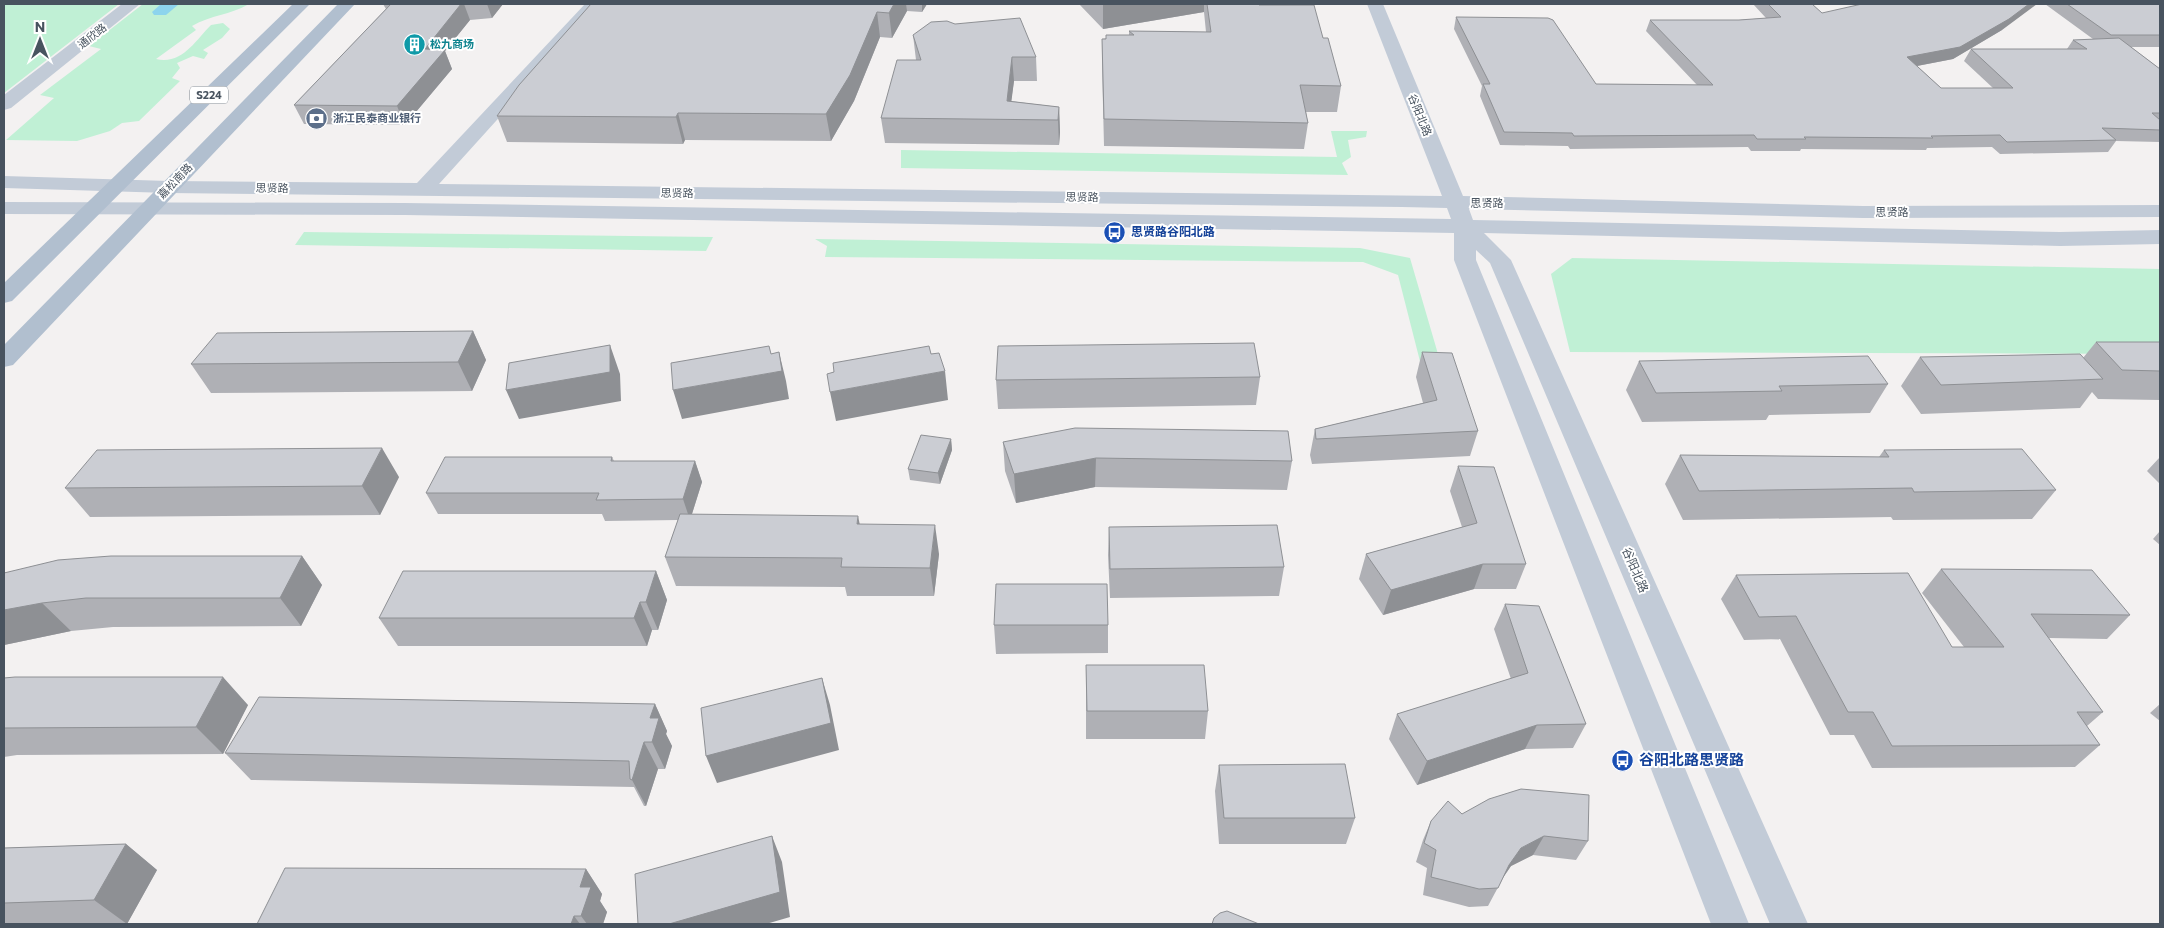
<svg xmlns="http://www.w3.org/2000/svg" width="2164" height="928" font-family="Commissioner,'Noto Sans SC',sans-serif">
<rect width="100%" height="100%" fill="#f3f1f1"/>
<path fill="#c0f0d5" d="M4,4h115l-115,89z
M143,4h106c-19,11 -38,11 -57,22l4,4 -40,29c26,6 39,-18 55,-34l12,-2 7,6 -8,9 -19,12 5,3 -4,6 -11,-3 -16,7 3,5 -8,10 8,3 -41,40 -17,2 -12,8 -33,10 -71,-1 48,-42 -14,-3 61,-46 -12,-3z
M1331,131h36l-1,6 -18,3 3,17 -9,6 6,12 -447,-7v-18l436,7z
M304,232l409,5 -7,14 -411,-6z
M815,239l545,9 50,10 35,120 -21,-1 -26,-102 -35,-13 -538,-5 2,-11z
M1572,258l588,11v85l-590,-2 -19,-78z"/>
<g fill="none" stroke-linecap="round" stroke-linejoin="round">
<path fill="#8dd4ed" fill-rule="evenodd" d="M161,4h18l-13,11h-12l-2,-3z"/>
<path fill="#c2cbd7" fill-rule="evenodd" d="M122,4h18l-129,104 -7,2v-15z
M585,4h17l-163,180 1003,12 -75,-192h16l80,192 400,10 297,-1v12l-297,1 -394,-9 4,11 587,12 100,-2v14l-100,2 -576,-13 27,27 297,664h-38l-280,-661 -14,-13v10l273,664h-38l-257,-664v-27l-1049,-18 -401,-1v-12l401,1 1046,16 -4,-11 -45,-1 -1233,-14 -165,-5v-12l165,5 248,2z"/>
<path fill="#b1bfcf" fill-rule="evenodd" d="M293,4h17l-298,297 -8,2v-20z
M338,4h17l-342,361 -9,2v-22z"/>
</g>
<path fill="#afb0b5" d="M383,4h120l-11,14 -22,2 -25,31 7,18 -47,56 -101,-1 -10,-19 92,-96z
M591,4h336l-5,8 -15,-1 -15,27 -12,-1 -26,64 -23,40 -146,-1 -2,4 -176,-2 -10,-26z
M1079,4h179l65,34 18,48 -4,26h-31l2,11 -4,26 -200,-3 -2,-82v-25l27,-4v-4l77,1 -2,-20 -101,17z
M1753,4h59l10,9 180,17 -49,29 -36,7 24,22h52l-29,-27 7,-12h96l6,-9 20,-1 -48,-35h115v43h-29l29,22v73l-44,-1 -8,11 -108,2 -8,-7 -65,1 -1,2 -125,-1 -1,2h-49l-3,-4 -178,2 -2,-3 -68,-1 -20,-49 2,-10 -28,-57 2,-12 140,67 101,1 -51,-54 4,-11h89l27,-2z
M913,35l123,22 1,24h-23l-3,20 48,6 1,25 -1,13 -174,-2 -4,-25 35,-58z
M473,331l13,29 -14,31 -261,2 -20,-29z
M2096,342h64v58l-62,-1 -6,-7 -12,16 -159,6 -20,-28 19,-29 163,1z
M1422,352l56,79 -8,25 -158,8 -2,-9 5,-26 108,-26 -7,-26z
M1639,361l249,23 -18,29 -101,2 -3,5 -124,2 -16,-32z
M1260,377l-4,28 -258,4 -2,-29z
M951,439l1,11 -12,34 -30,-4 -2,-11z
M1003,442l289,19 -5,29 -192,-3 -79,16 -11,-32z
M1884,450l172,40 -24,29 -139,1 -2,-3 -208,3 -18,-36 15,-29 199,2z
M612,457l2,4h81l7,21 -10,32 168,10 79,30 -5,42h-87l-2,-9 -169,-1 -11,-29 13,-37 -73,1 -3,-7h-164l-12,-21z
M2160,457v27l-13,-13z
M1458,466l68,98 -10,25h-42l-91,26 -24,-36 7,-25 96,-27 -12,-36z
M399,477l-19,38 -290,2 -25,-29z
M1109,527l175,40 -5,29 -169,2 -2,-43z
M2160,531v14l-7,-6z
M302,556l20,29 -21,41 -188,1 -42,4 -67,14v-72z
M1941,569l189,46 -23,24 -58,-1 54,74 -16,14 13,19 -25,22 -203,1 -18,-33h-24l-50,-96 -36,1 -23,-41 15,-24 216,72h12l-42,-54z
M656,571l11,29 -9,30h-6l-5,16h-249l-19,-28z
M1505,604l81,120 -13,24 -48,1 -108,36 -28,-46 8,-25 114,-35 -17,-50z
M994,625h114v28l-112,1z
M1086,665l122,46 -3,28h-119z
M4,678l244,27 -25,49 -206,1 -13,2z
M655,704l12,27 -1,3 6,12 -7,23h-7l-12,37h-2l-10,-19 -383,-7 -26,-27z
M2160,704v17l-10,-8z
M1219,765l136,53 -9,26h-127l-4,-53z
M1462,814l126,27 -12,19 -43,-5 -22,11 -8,12 -15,28 -19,1 -46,-12 4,-27 -11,-6 7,-22 8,-19z
M126,844l31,26 -30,54h-123v-76z
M586,869l16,25 -2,7 7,11 -4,12h-346z"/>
<path fill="#8e9094" d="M461,4h3l6,16 -25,31 7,18 -47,56 -8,-19 28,-57z
M487,4h16l-11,14z
M894,4h12l1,7 -15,27 -3,-25z
M922,4h5l-5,8z
M1103,4h101v8l-101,17z
M2029,4h8l-35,26 -49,29 -52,10 6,-12z
M877,12l3,25 -26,64 -23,40 -5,-27z
M1012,57l2,24 -5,39 -2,-19z
M1059,107l1,25 -1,13 -1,-25z
M678,113l7,27 -2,4 -7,-27z
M473,331l13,29 -14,31 -14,-29z
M610,345l10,29 1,27 -102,18 -13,-29z
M779,352l7,29 3,18 -107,20 -9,-29 103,-18z
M945,371l3,29 -112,21 -6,-29z
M951,439l1,11 -12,34 -2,-11z
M382,448l17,29 -19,38 -18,-29z
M1096,458l-1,29 -79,16 -2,-29z
M695,461l7,21 -12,38 -7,-21z
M858,516l6,28 -7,-20z
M935,525l4,29 -5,42 -4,-28z
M302,556l20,29 -21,41 -21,-28z
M1483,564l-9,25 -91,26 8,-25z
M656,571l11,29 -9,30 -12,-28z
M640,602l12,28 -5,16 -13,-28z
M42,603l29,28 -67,14v-35z
M223,677l25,28 -25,49 -27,-27z
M822,678l8,27 9,45 -122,33 -11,-27z
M655,704l12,27 -1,3 6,12 -7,23 -13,-27 -2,-24z
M1537,725l-12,24 -108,36 10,-24z
M644,742l14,27 -12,37 -14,-26z
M772,836l10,26 8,55 -24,7h-97z
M1544,836l-11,19 -22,11 -12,17 10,-18 12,-17z
M126,844l31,26 -30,54 -33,-24z
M586,869l16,25 -2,7 7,11 -4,12h-16l-6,-8 -1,-29z
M574,916l6,8h-9z"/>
<path fill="#cbcdd3" stroke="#8e9094" d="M391,4h70l-36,45 20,1 -48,56 -103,-1z
M591,4h303l-5,9 -12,-1 -27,63 -24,39 -148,-1 -2,4 -179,-1 22,-31z
M1207,4h51l1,1h55l9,33h5l13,48 -41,-1 8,38 -204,-4 -2,-80h4v-4h28l-5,-4 82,1z
M1768,4h44l10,9 40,-9h167l-20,15 -49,28 -53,10 34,31h72l-42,-39h116l-14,-9 46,-2 41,31v44h-8l8,7v10l-58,-2 14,12 -109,2 -7,-7 -69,1 2,2 -129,-1 2,2h-49l-3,-4 -180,1 -2,-3 -68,-1 -21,-48h7l-34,-67 92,1 5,2 43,64 117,1 -63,-65h89l42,-3z
M2067,4h93v31h-49z
M1020,18l16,39h-24l-5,44 52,6 -1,13 -177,-2 16,-58h24l-8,-25 18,-13 16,-1 8,3z
M473,331l-15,31 -267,2 26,-31z
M2096,342h64v29l-38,-1z
M1254,343l6,34 -264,3 2,-34z
M610,345v27l-104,18 3,-27z
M769,346l2,8 8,-2 3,19 -109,19 -2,-27z
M929,346l2,8 8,-1 6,18 -115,21 -3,-18 7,-2 -1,-9z
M1422,352l30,1 26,78 -162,8 -1,-10 122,-29z
M2080,354l23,25 -162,6 -21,-28z
M1868,356l20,28 -109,2 3,5 -126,2 -17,-32z
M1075,428l213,3 4,30 -196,-3 -82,16 -11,-32z
M921,435l30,4 -13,34 -30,-4z
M382,448l-20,38 -297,2 32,-38z
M2022,449l34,41 -142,2 -2,-4 -213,3 -19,-36 209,2 -5,-7z
M445,457h167l-1,4h84l-12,38 -87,1 3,-7h-173z
M1458,466l36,1 32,97h-43l-92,26 -25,-36 111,-31z
M680,514l178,2 -1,8 78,1 -5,43 -89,-1 1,-9 -177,-1z
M1277,525l7,42 -174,2 -1,-42z
M111,556h191l-22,42h-194l-44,5 -38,7v-37l54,-13z
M1941,569l151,1 38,45 -99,-1 72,98h-26l23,33 -208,1 -19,-34h-25l-52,-96 -37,1 -23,-42 172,-2 44,74h52z
M403,571h253l-10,31h-6l-6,16h-255z
M996,584h111l1,41h-114z
M1505,604l34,2 47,118 -49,1 -110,36 -30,-47 131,-41z
M1086,665h118l4,46h-121z
M15,677h208l-27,50 -192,1v-50z
M822,678l9,45 -125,33 -5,-48z
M259,697l396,7 -5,14h9l-7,24h-8l-12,38 -2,-1 -1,-18 -404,-8z
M1345,764l10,54h-131l-5,-53z
M1521,789l68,6 -1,46 -44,-5 -23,12 -12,17 -11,23 -19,1 -48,-12 5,-27 -12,-7 7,-22 17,-20 14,13 27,-15z
M772,836l8,56 -111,32h-31l-3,-50z
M126,844l-32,56 -90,3v-55z
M285,868l301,1 -6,18h11l-10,29h-7l-3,8h-314z
M1227,911l32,13h-47l2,-6 6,-5z"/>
<defs>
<symbol id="building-disc" viewBox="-11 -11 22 22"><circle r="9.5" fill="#0f9aa8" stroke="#fff"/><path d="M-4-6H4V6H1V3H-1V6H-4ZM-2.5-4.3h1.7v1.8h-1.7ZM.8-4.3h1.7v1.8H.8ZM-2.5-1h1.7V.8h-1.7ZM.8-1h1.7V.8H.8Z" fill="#fff"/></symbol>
<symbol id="bank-disc" viewBox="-11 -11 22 22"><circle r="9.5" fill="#5c6f8a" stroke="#fff"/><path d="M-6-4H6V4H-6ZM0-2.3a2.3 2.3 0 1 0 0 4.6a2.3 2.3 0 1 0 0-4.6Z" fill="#fff"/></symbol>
<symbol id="bus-disc" viewBox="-11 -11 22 22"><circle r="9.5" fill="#1a4fb4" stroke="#fff"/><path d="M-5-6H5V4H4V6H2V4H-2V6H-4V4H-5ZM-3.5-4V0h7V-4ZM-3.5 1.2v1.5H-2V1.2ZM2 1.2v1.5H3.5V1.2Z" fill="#fff"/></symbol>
</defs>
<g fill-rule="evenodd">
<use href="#building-disc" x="402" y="32" width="25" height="25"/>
<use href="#bank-disc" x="304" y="106" width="25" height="25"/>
<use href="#bus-disc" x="1102" y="220" width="25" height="25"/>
<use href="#bus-disc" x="1610" y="748" width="25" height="25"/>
</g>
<g text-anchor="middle" stroke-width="4" stroke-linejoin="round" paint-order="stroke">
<g font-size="11" fill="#48535f" stroke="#fff">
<text transform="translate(92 36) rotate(-38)" y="4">通欣路</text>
<text transform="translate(1420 115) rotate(68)" y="4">谷阳北路</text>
<text transform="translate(175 181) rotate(-46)" y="4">嘉松南路</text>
<text transform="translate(272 188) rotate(1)" y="4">思贤路</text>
<text transform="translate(677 193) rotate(1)" y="4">思贤路</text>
<text transform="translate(1082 197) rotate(1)" y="4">思贤路</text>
<text x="1487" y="207">思贤路</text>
<text x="1892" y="216">思贤路</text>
</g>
<g font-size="11" font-weight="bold" fill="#0d838f" stroke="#fff" text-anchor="start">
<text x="430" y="48">松九商场</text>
</g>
<rect fill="#fff" stroke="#7f878f" stroke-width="1" x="190" y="86.5" width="38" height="17" rx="4"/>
<g font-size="11" font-weight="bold" fill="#48535f">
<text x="209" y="99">S224</text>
</g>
<g font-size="11" font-weight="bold" fill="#4e5e75" stroke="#fff" text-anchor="start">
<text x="333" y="122">浙江民泰商业银行</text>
</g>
<g font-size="12" font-weight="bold" fill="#164399" stroke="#fff" text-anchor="start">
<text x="1131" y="236">思贤路谷阳北路</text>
</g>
<g font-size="12" fill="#48535f" stroke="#fff">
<text transform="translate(1635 570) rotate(67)" y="4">谷阳北路</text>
</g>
<g font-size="15" font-weight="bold" fill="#164399" stroke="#fff" text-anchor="start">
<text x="1639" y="765">谷阳北路思贤路</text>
</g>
</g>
<rect width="2164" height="928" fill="none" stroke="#48535f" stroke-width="10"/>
<g transform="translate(40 40)" stroke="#ffffff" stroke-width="4" paint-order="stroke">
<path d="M0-4L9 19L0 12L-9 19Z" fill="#48535f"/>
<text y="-8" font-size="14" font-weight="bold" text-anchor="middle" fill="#48535f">N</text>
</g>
</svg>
